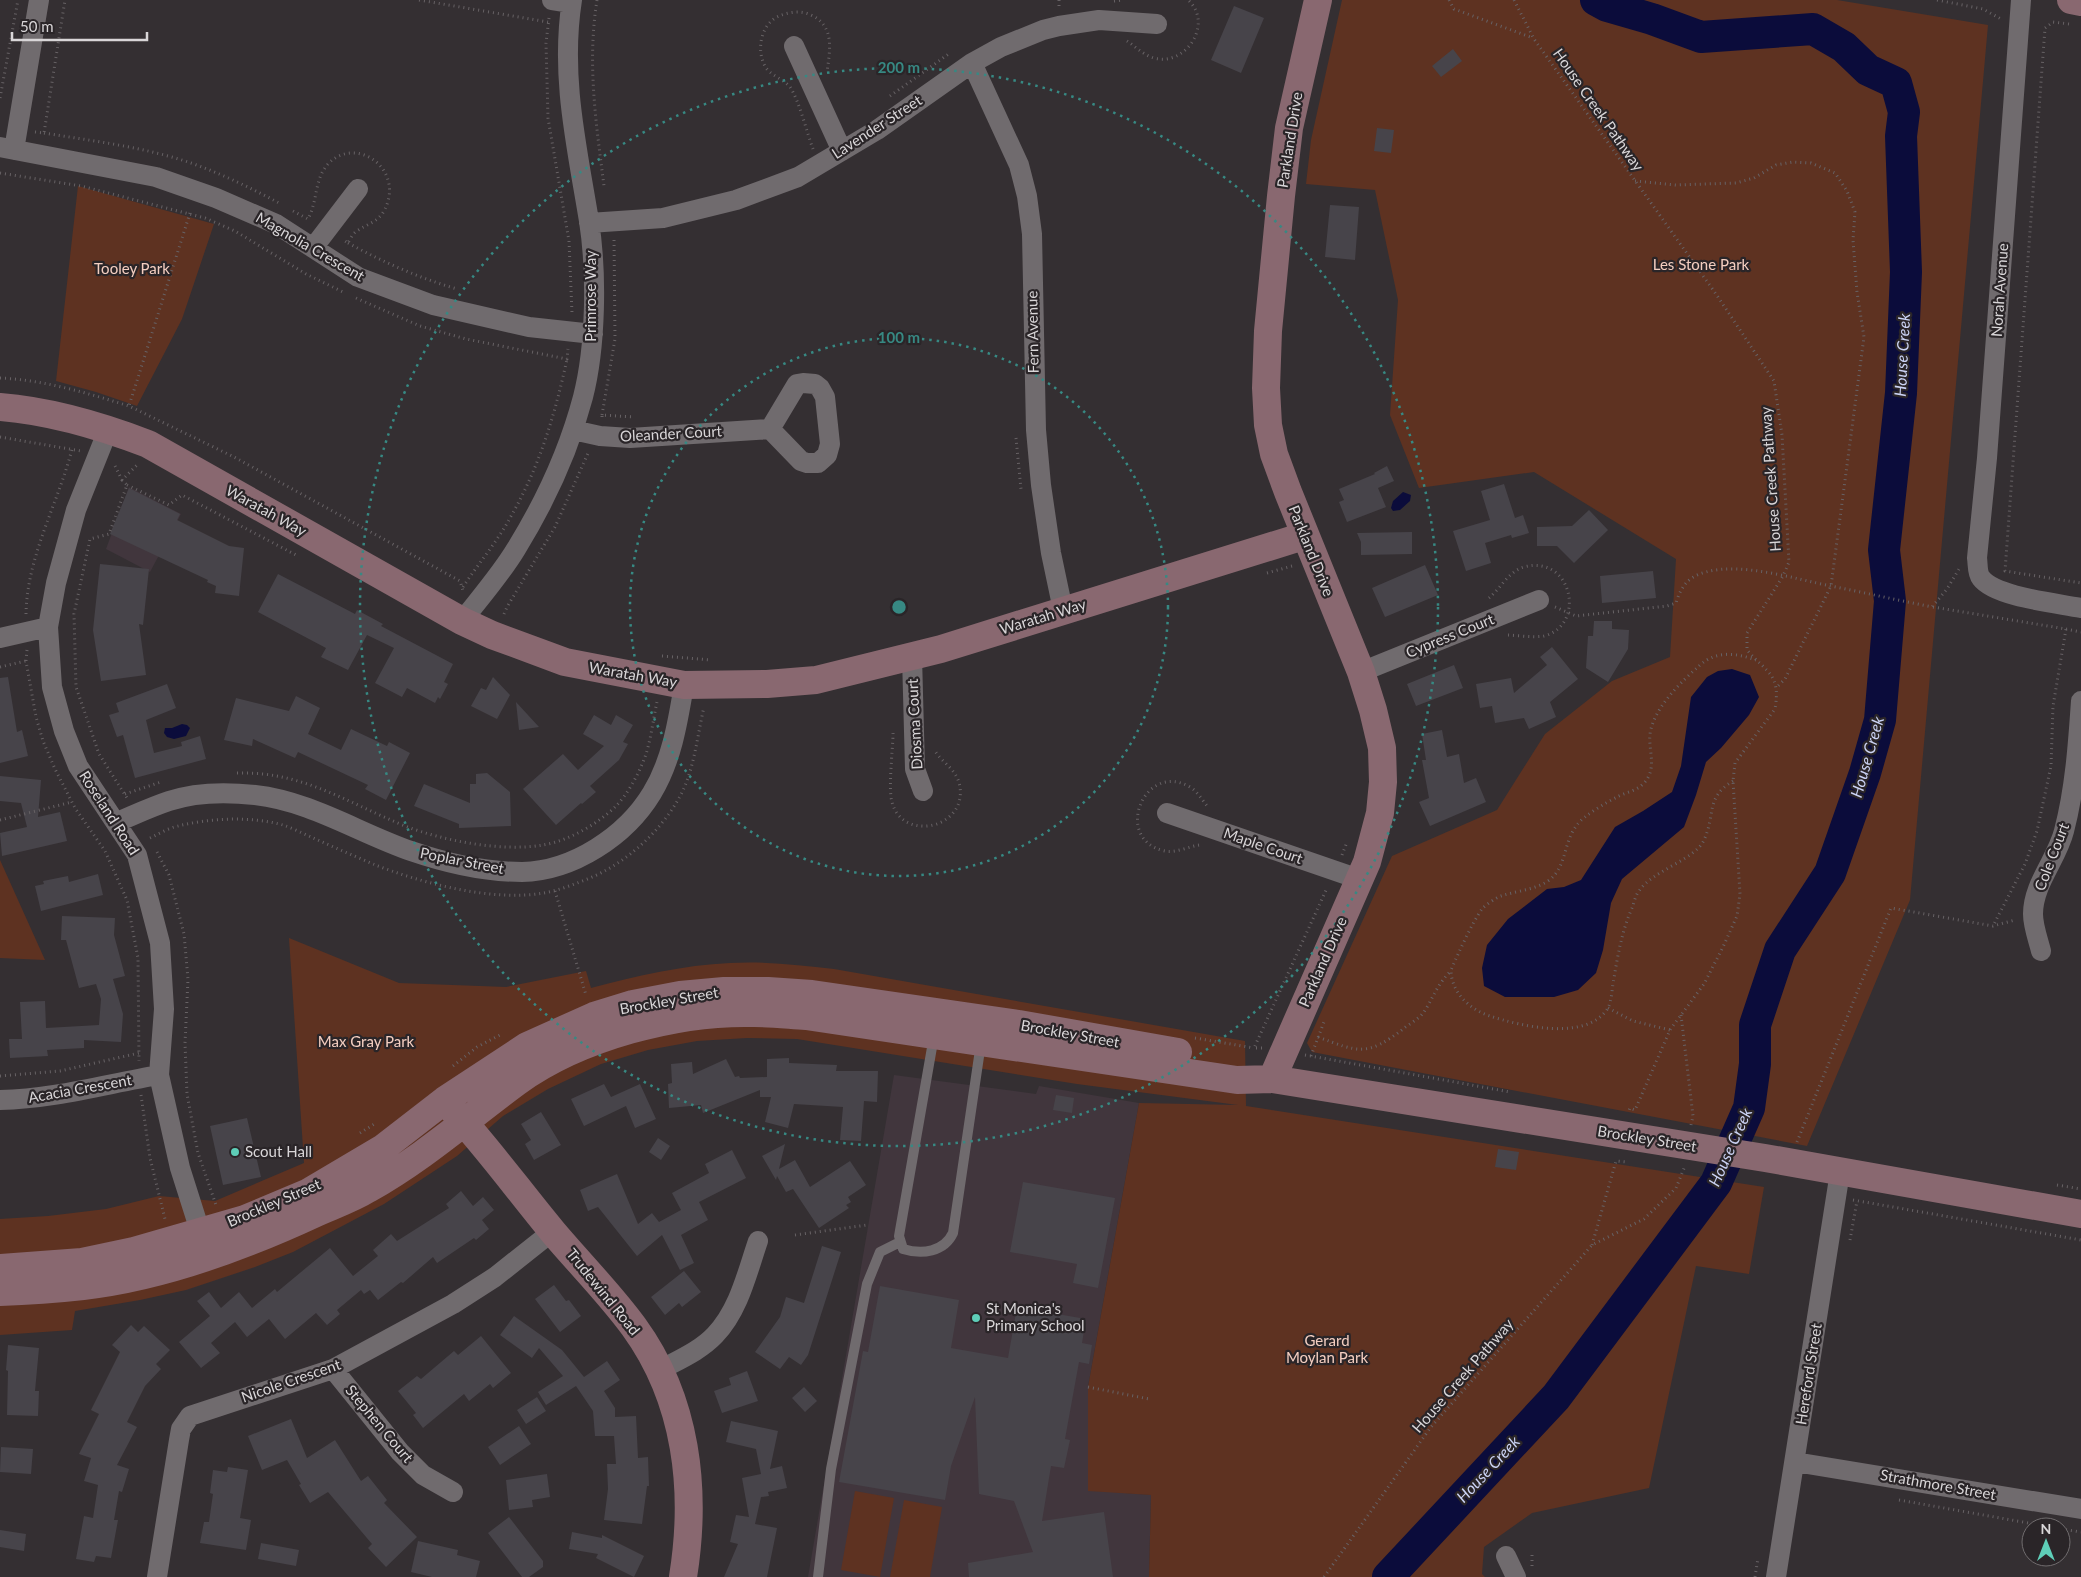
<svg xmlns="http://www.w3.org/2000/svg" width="2081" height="1577" font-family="Lato,sans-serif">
<rect width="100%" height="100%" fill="#342f32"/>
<path fill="#41363d" d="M129,487l52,27 -31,58 -44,-23z
M894,1075l142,19 3,-8 100,17 -51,284v103l63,5 -2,82h-341z"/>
<path fill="#5e3221" d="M1342,0h495l151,25 -78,875 -103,246 -495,-94 -5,-9 85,-187 105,-46 48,-76 67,-53 58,-24 6,-98 -142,-87 -115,16 -29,-73 8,-115 -23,-110 -69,-6 5,-44z
M78,186l136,38 -32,95 -45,87 -41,-14 -40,-11z
M0,860l45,100 -45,-2z
M289,938l110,45 107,4 80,-16 5,17c46,-12 92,-23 139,-25 35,-2 69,2 104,6l411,72 1,65 518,81 -15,87 -53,-8 -47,222 -117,25 -48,34 -2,27 3,3h-336l2,-82 -63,-4v-104l51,-284 99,2 -161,-21 -280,-45 -50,-1 -50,3 -49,9 -47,14 -53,25 -45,27 -46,40 -73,48 -91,48 -38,15 -69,23 -46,10 -65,11 -3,19 -72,5v-116l48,-3 58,-7 53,-13 56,5 89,-38z
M855,1491l39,7 -14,79 -39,-7z
M904,1500l38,7 -12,70h-40z"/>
<path fill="#0b0c3b" d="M1403,492l8,3 -1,6 -10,9 -7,1 -2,-3 2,-7z
M1732,669l18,6 9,22 -10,18 -28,33 -15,14 -10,33 -12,32 -62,52 -11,24 -8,47 -7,23 -18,17 -24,7h-49l-21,-11 -2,-18 5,-23 21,-26 39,-30 17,-2 17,-7 34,-53 28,-16 29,-19 9,-26 10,-69 16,-20 11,-6z
M182,724l5,1 3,3 -4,8 -12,3 -7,-2 -3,-4 1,-5h7z"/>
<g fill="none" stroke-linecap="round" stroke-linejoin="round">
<path stroke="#0b0c3b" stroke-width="32" d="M1388,1577l168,-180 160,-214 33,-75 6,-44v-39l25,-75 50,-77 35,-100 15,-53 10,-119 -6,-51 17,-157 5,-121 -5,-136 3,-24 -8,-29 -28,-13 -24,-23 -31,-18 -112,8 -49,-18 -45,-13 -11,-6"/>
</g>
<path fill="#47444a" d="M1234,6l30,12 -23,55 -30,-13z
M1453,49l9,12 -21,16 -9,-11z
M1377,128l17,2 -3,23 -17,-2z
M1330,205l29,2 -4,53 -30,-3z
M1387,466l7,15 -16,7 8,19 -39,15 -8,-20 5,-2 -5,-11 36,-15 -1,-1z
M1504,484l11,34 8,-3 6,18 -17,5 -1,-3 -26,8 6,20 -25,8 -13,-40 37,-11 -9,-29z
M129,488l51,26 -3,6 52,26 15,2 -5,48 -24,-3 1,-7 -9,-4 1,-2 -98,-46z
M1589,510l19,20 -34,33 -17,-17h-20v-19l35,-1z
M1412,532v22l-51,1v-13l-4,-9z
M100,564l49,5 -6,56 -4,-1 7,51 -45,6 -8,-51z
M1425,565l13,30 -53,22 -13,-29z
M1653,571l3,27 -54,5 -2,-27z
M278,574l77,40 2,-4 26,14 -2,2 72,38 -9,18 4,2 -8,15 -2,-2 -3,6 -28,-15 -5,9 -27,-14 19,-35 -27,-13 -19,35 -27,-13 5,-9 -68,-36z
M1594,621h18v8l17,1 -1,19 -20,33 -22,-14 2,-32h5z
M1552,647l26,32 -28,23 6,15 -27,12 -5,-11 -29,5 -3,-17 -12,2 -4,-24 35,-6 3,15 33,-28 -7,-8z
M1454,665l9,23 -47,18 -9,-22z
M8,677l9,55 5,-2 6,26 -28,7v-85z
M493,677l17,18 -13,24 -26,-13 10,-18 5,2z
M167,684l9,24 -30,12 8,33 28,-7 -1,-4 19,-6 6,23 -71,19 -12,-43 -6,2 -8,-22 10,-3 -3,-9z
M296,696l24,12 -12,26 33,16 10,-21 36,17 2,-4 21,11 -24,47 -21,-11 3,-4 -70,-33 -3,6 -42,-19 -1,7 -28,-6 12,-42 53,13z
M516,702l23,25 -20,3z
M594,715l17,10 5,-10 17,10 -10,17 5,2 -9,16 -29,26 6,6 -14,12 -1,-1 -25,22 -33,-36 40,-35 15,16 26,-24 -21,-12z
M1442,730l5,27 12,-3 5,29 12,-5 10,24 -56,24 -11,-24 10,-4 -7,-38h4l-4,-26z
M487,773l23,19 1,34 -52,2v-4l-45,-18 10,-22 46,19v-19h6v-10z
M0,776l41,4 -3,37 22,-5 7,29 -65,15 -2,-23 27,-6 -6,-24 -21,-2z
M98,874l5,21 -62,16 -6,-25 9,-2 -1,-3 25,-5 1,6z
M62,916l53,2 -1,17 11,41 -12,3 10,35 -2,28 -37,-2v8l-37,2 1,6 -38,2 -1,-19h13l-2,-37 25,-1 1,27 53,-3 2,-26 -5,-15 -17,4 -13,-48h-5z
M789,1058v5l48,2 -1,6h42l-1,31 -13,-1 -3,40 -21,-1 3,-33 -49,-3 -6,24 -23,-6 6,-25h-11v-7l-57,23 -2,-8 -32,3 -1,-24 4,-1 -1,-19 21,-2 1,12 33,-15 9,18 4,-1 1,2 27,-1v-18z
M604,1084l7,13 29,-13 16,35 -21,9 -9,-22 -42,20 -13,-27z
M1056,1095l18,3 -2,15 -19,-3z
M541,1112l20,33 -27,15 -9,-16 6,-4 -10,-16z
M247,1118l14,59 -38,8 -13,-59z
M658,1138l12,8 -9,14 -12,-8z
M785,1144l-6,25 16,-9 15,27 40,-26 16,24 -18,12 3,5 -5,3 3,3 -30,20 -26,-39 -7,3 -9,-16 -1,4 -14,-24z
M1498,1149l21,3 -3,18 -21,-3z
M732,1150l14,28 -47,24 9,18 -27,15 13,28 -14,7 -18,-35 -25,21 -39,-49 -10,4 -8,-21 37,-16 21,50 14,-11 7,9 22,-12 -9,-17 37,-20 -4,-9z
M1023,1182l92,16 -17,90 -25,-5 4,-19 -67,-12z
M461,1191l12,15 10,-9 11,13 -12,10 7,9 -13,11 -2,-2 -37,25 -4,-6 -30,26 -2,-1 -23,18 -8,-10 -6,4 -3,-4 -24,20 3,4 -13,11 -11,-12 -31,26 -16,-20 -22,18 -12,-15 -24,21 9,10 -19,15 -22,-26 31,-26 -13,-15 12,-9 12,16 18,-16 13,16 23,-19 2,3 53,-44 23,28 25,-20 -5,-6 18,-16 6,7 52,-33 -3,-4z
M822,1246l19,6 -33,103 -7,10 -12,-8 -9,12 -25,-17 25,-35 6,-20 18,6z
M684,1271l17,21 -19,15 -3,-4 -14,12 -14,-18z
M554,1285l12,16 3,-1 12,16 -21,16 -25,-33z
M880,1286l79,14 -8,48 57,10 9,-51 69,12 -4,24 10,2 -3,19 -10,-2 -14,77 5,1 -6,28 -13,-2 -9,55 62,-9 9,65h-144l-1,-14 65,-11 -19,-51 -35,-7 -4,-97 -24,69 -6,34 -106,-18 24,-131 5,1z
M514,1316l48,34 22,27 23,-16 13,19 -16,11 11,17v9l21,-1 2,42 10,-1 1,29h-2l-5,38 -38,-4 4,-31 -1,-25h9l-2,-28h-19l-2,-25 -17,-25 -30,19 -8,-13 25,-16 -24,-28 -7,10 -32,-23z
M131,1325l7,7 6,-6 26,24 -14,14 5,5 -16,17 -18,36 10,5 -20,38 12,4 -7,23 -3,-1 -5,29h4l-7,38 -15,-2 -2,6 -18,-3 8,-43 9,2 5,-33 -14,-4 7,-23 -12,-4 20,-40 -8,-4 29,-58 -8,-7z
M481,1336l30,37 -18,15 -3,-4 -21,17 -5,-7 -41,34 -10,-13 3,-2 -18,-22 19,-15 4,3 33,-28 4,4z
M8,1345l31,3 -4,43h4l-1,25 -31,-1 1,-44 -2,-1z
M747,1371l11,30 -36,12 -8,-22 17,-6 -2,-7z
M804,1387l13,14 -12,11 -13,-14z
M537,1397l9,14 -20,13 -9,-14z
M291,1419l16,39 28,-18 26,41 7,-5 19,24 -3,3 33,34 -31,30 -18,-19 4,-4 -44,-52 -18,11 -11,-18 2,-1 -14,-24 -25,10 -14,-34z
M731,1421l47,10 -8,38 12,-3 5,22 -19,4 1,4 -8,1 -6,27 22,4 -10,49h-43l14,-33 -8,-2 6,-27 13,2 -7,-39 19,-4 -5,-25 -30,-7z
M519,1426l12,18 -31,21 -12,-18z
M1,1447l32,2 -2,25 -31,-2z
M228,1467l20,3 -8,48 11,2 -5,30 -46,-7 4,-21h5l4,-28 -3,-1 3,-23 14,2z
M547,1474l3,23 -18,3 1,7 -24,3 -3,-30z
M509,1517l34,44v6l-14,10h-7l-34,-44z
M0,1530l26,4 -2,17 -24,-4z
M572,1532l30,6v-3l42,21 -10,21 -38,-19 2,-4 -29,-5z
M418,1541l40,9 -1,5 23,6 -4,16h-44l-21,-5z
M261,1543l38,7 -3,16 -38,-7z"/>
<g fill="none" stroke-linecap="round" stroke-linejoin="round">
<path stroke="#676265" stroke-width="3" stroke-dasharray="1 4" stroke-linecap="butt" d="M419,0l129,22
M597,0c-10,63 -1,123 7,186
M1059,0v7
M1449,0l5,9 79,29
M1514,0l20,39 182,255 58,87 8,54 7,127 -6,14 -36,57v17c20,23 34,24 28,59l-40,54 -2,18 7,113 -3,22 -14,31 -19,37 -34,46 -35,80 -5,-2 -2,5
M1937,0l46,9 18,10
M1114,1l9,-1
M549,18l-3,25 2,75 21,123 3,72
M2069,24l-16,-2 -8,6 -40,543 76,12
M1127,41c8,5 16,14 27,17 32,9 60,-35 34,-58
M890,96l60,-43
M0,98l18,-98
M35,132l9,1 21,-133
M44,133c49,8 100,14 147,30 31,11 60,25 88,40
M813,149c-6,-16 -14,-49 -23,-62 -7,-8 -18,-11 -24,-19 -10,-16 -6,-42 11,-51 10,-5 24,-7 34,-2 24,11 19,35 16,57
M0,173l81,13 124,32 30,13 71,43 37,18
M1635,181l41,4 60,-2 18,-5 22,-13 17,-3 18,1 24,10 12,18 8,21 -2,28 4,52 7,45 -33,249 -46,93 -8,8
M293,211l15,8c10,-18 6,-41 21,-56 28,-28 77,7 55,48 -6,11 -17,13 -27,20 -4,2 -7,8 -9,12l-6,-4
M190,213l-61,193 105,51 226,124 3,10
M348,243c35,19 71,35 109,46
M356,298l64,28 46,13 101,20 1,-10
M0,378c44,2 87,15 129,28
M602,415l13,-76 -1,-101
M602,417v-2l31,2
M0,437l81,14
M1016,438l5,51
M115,466l7,14 16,-16
M122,480l5,5 -18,49 -19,5 -16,75 2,73 23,67 28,44
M127,485l42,20 13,-10 114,60
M1267,573l25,-7
M463,587c15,-23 34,-45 47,-69 29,-50 45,-103 57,-159
M1489,598c11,-9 20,-27 35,-31 48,-13 63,58 20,69 -12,2 -27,-1 -39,-1
M1555,607l21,9 91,-10 9,-3c5,-17 13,-27 30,-31 36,-10 89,7 125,14 34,7 67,14 101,21l15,-18 12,-20
M1933,607l133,22 -13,77 -2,60 -14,65 -12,33 -32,62
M26,614c1,-58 32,-110 46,-165
M504,614l3,-7 48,-80 34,-76
M2066,629l15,3
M27,650l-1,11 10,56 7,24 12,28 20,39 30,43 22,49 11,58 1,103
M662,656l49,4
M0,667l26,-6
M893,733c0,16 -5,55 -1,69 10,40 74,27 68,-15 -3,-19 -19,-24 -26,-38
M237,773c65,-2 111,30 168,53 39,15 97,26 138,19 25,-4 55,-21 73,-39 12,-12 23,-33 29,-49 6,-17 8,-37 12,-55
M1733,781c-28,17 -17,33 -29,59 -9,20 -51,30 -65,51 -4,5 -5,12 -7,17 -10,23 -14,46 -18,70 -2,9 -2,22 -6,30 -21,34 -88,18 -118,8 -20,-6 -39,-24 -39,-46 7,-16 21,-47 31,-61 4,-4 13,-11 19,-13 15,-5 33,-6 47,-15 19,-13 15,-39 29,-56 6,-9 30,-23 40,-28 9,-5 20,-6 27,-14 15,-16 2,-36 7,-54 6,-24 30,-47 48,-63 17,-16 37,-13 57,-6
M125,794l36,-12
M0,820l72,-18
M150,838c9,-4 18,-10 28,-12 33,-8 72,-10 105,-1 9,3 19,8 28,12 20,9 41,18 62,27 48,19 119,38 171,29 16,-3 31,-9 46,-15 36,-15 70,-46 89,-80 15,-26 18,-61 25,-91
M1199,845c-11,2 -23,8 -34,6 -53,-11 -21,-91 25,-64 8,5 12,13 18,20
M157,852l12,23 15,59 4,45 -3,64 2,51 11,59 18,52
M1342,855l5,-13
M555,891l31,104
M1608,1008l25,13 37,9
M1681,1015l12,101 -2,9
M1318,1037c40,15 49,20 85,-8 6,-5 16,-10 21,-17 9,-14 14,-29 27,-41
M1195,1038l59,10
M1262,1048h-8l73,-160
M1305,1055l205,37
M1311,1056l13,-34
M453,1066l24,-19 23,-12
M0,1076l60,-5 79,-18
M141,1095l9,63 15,61
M360,1133l16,-10
M1797,1142l94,-234 102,18 22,-6
M2057,1185l24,4
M1853,1200l228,40
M795,1235l72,-10
M1850,1240l7,-39
M1592,1245l24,-84 11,1
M1088,1387l61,12
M1899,1500l152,27
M2061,1529l20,3
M1532,1555v11
M1324,1577l107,-150 161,-182 52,-26 32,-31 9,-22
M1755,1577l3,-19"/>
<path stroke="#706b6e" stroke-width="10" d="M934,1036l-35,200 4,13c19,6 41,3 50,-16l28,-190
M818,1577l13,-108 36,-185 13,-32 20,-10"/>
<path stroke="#706b6e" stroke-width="20" d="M552,0l19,3
M2021,0l-34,458 -10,100c1,6 0,15 4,20 14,19 76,25 100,30
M794,46l48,105
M972,63l47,102 8,31 5,38 4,196 5,55 10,68 12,57
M0,147l156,30 60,21 60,26 82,53 75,28 96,22 64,7
M14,150l25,-150
M589,223l74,-5 73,-18 62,-23 79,-47 95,-67 29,-16 42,-17 16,-4 40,-6 58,4
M313,248l45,-59
M108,430l-32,80 -20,73 -8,44 4,60 12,44 14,35 59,89 23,88 4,66 -5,66 21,93 20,63
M573,430l27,6 30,2 140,-9 27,-45 6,-1 12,1 5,4 5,9 5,47 -3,11 -9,8h-11l-6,-2 -31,-32
M462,621c18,-23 39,-47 54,-72 29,-47 53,-99 67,-152 13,-51 14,-124 6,-176 -12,-74 -29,-145 -17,-221
M0,638l48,-11
M912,656l3,113 8,22
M1361,672l178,-72
M1167,813l192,66
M117,822c17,-7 34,-15 52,-21 27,-9 59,-9 86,-6 55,6 104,38 156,56 35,12 74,21 111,21 51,-1 104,-36 130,-79 20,-33 26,-72 32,-108
M2041,951c-3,-12 -8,-25 -8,-37 0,-30 24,-55 31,-83 11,-42 14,-86 17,-130
M0,1100c54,-1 106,-16 159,-25
M333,1369l67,83 23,23 30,17
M660,1370c18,-10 40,-19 55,-35 24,-25 32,-62 43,-94
M1795,1462l286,47
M1506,1556l10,21
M157,1577l22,-137 2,-11 9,-13 143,-47 120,-65 42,-27 58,-46
M1776,1577l64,-405"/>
<path stroke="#896870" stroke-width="28" d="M2071,0l10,2
M0,407c51,4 101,19 148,37l314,177 30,14 73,27 119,23 83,-1 49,-4 125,-31 363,-113
M1272,1079l95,-217 13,-49 3,-31 -1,-34 -9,-38 -12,-38 -73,-180 -14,-38 -6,-29 -2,-37 2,-57 13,-135 8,-68 29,-128
M452,1109c36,39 67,82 101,123 27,32 57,62 81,95 53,73 63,163 49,250
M0,1268l82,-6 52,-11 111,-32 62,-26 76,-45 62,-48 82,-54 67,-30 39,-12 47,-9 44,-4h44l44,3 207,30 159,28
M0,1292c28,-1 56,-3 83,-6 79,-9 162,-40 233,-73 18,-8 36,-14 52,-24 54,-30 100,-71 149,-107 62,-45 160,-71 237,-69 17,0 35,2 52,3l431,64 35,-1 493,79 316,56"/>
</g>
<g fill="none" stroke="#378983" stroke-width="2.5" stroke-dasharray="2.5 5">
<circle cx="899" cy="607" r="269"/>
<circle cx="899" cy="607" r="539"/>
</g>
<g fill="#5eceb8" stroke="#2a2528" stroke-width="2">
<circle cx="235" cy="1152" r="5"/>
<circle cx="976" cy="1318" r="5"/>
</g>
<g text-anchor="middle" stroke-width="4.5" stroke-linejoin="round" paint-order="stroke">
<g font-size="15" fill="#d9d6d8" stroke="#2a2528">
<text transform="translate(1598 110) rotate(55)" y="5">House Creek Pathway</text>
<text transform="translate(877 127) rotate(-33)" y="5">Lavender Street</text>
<text transform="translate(1290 140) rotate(-81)" y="5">Parkland Drive</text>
<text transform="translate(310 247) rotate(30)" y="5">Magnolia Crescent</text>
<text transform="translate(2000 290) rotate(-86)" y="5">Norah Avenue</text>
<text transform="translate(591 296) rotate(-90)" y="5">Primrose Way</text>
<text transform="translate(1033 332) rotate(-91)" y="5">Fern Avenue</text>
<text transform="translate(671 434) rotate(-3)" y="5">Oleander Court</text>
<text transform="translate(1771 479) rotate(-94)" y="5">House Creek Pathway</text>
<text transform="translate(266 511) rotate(29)" y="5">Waratah Way</text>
<text transform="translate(1311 551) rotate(68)" y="5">Parkland Drive</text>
<text transform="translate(1043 617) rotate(-17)" y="5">Waratah Way</text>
<text transform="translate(1450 636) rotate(-22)" y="5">Cypress Court</text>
<text transform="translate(633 675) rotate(10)" y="5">Waratah Way</text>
<text transform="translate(915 724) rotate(-93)" y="5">Diosma Court</text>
<text transform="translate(109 813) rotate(57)" y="5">Roseland Road</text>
<text transform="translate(1263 846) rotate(19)" y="5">Maple Court</text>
<text transform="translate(2052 857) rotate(-69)" y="5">Cole Court</text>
<text transform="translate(462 861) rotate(11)" y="5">Poplar Street</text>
<text transform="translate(1323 962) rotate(-66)" y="5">Parkland Drive</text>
<text transform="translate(669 1001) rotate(-10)" y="5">Brockley Street</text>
<text transform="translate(1070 1034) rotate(10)" y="5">Brockley Street</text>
<text transform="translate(80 1089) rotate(-10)" y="5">Acacia Crescent</text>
<text transform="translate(1647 1139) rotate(9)" y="5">Brockley Street</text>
<text transform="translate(274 1203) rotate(-23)" y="5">Brockley Street</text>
<text transform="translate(603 1292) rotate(51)" y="5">Trudewind Road</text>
<text transform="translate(1809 1374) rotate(-81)" y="5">Hereford Street</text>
<text transform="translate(1463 1376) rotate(-49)" y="5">House Creek Pathway</text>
<text transform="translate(291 1381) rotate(-19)" y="5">Nicole Crescent</text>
<text transform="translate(379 1424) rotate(50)" y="5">Stephen Court</text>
<text transform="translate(1938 1485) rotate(10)" y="5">Strathmore Street</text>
</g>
<g font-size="15" fill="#f4cec0" stroke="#2a2528">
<text x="1701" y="270">Les Stone Park</text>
<text x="132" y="274">Tooley Park</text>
<text x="366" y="1047">Max Gray Park</text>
<text x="1327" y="1346">Gerard<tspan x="1327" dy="17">Moylan Park</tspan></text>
</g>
<g font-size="15" fill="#d9d6d8" stroke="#2a2528" text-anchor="start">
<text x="245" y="1157">Scout Hall</text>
<text x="986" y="1314">St Monica's<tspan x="986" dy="17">Primary School</tspan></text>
</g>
<g font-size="16" font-style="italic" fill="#cbd3f4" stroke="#2a2528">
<text transform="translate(1902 355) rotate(-87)" y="6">House Creek</text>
<text transform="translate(1867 757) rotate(-74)" y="6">House Creek</text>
<text transform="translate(1730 1147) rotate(-66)" y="6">House Creek</text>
<text transform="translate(1488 1469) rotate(-47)" y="6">House Creek</text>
</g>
</g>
<circle cx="899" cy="607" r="8" fill="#378983" stroke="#2a2528" stroke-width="2.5"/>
<g font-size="15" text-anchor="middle" font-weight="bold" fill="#378983" stroke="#2a2528" stroke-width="4.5" stroke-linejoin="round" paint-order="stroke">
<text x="899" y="73">200 m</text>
<text x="899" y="343">100 m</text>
</g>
<g transform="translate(2046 1542)"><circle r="24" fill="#2a2528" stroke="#706c6e"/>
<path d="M0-4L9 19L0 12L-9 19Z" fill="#5eceb8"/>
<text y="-8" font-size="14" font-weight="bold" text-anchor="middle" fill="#d9d6d8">N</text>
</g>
<path d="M12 32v8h135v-8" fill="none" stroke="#d9d6d8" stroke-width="2.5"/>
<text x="20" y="32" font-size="15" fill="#d9d6d8" stroke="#2a2528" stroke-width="4" paint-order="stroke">50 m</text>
</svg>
